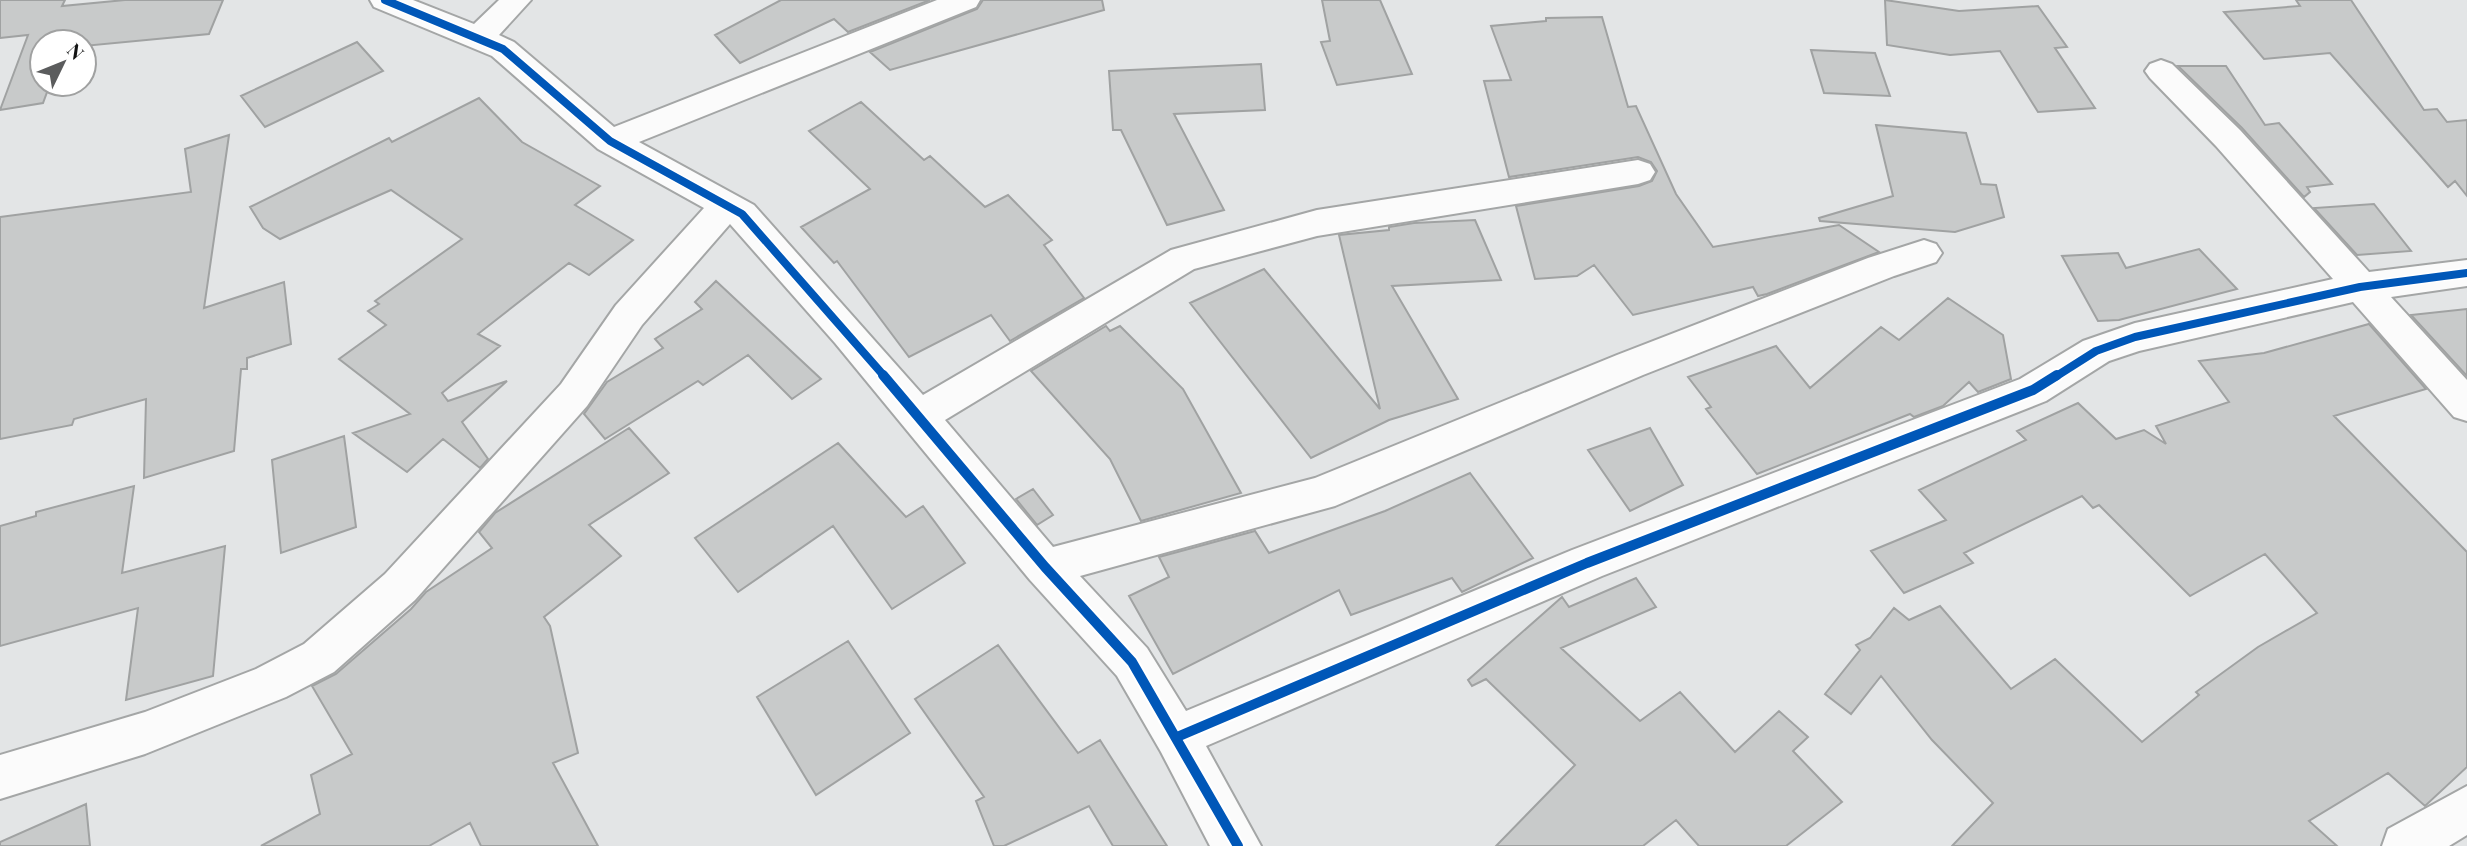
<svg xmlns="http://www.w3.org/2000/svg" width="2467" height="846" font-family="'Playfair Display',serif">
<rect width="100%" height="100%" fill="#e3e5e6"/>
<path fill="#c8caca" stroke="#a0a2a2" stroke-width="2" d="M0,0h65l-3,6 63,-6h98l-14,34 -125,12v-4h-42v42h8l-7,19 -43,7 28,-75 -28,3z
M781,0h149l-82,32 -14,-13 -94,44 -25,-28z
M983,0h119l2,10 -214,60 -20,-18 107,-43z
M1322,0h58l32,74 -75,11 -16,-43 9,-1z
M1885,0l74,11 79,-5 29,41 -12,1 40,60 -57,4 -38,-61 -50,4 -63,-10z
M2296,0h55l73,110 13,-1 10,13 20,-2v76l-12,-15 -7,6 -118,-134 -66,6 -40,-47 76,-6z
M1602,17l26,90 8,-1 40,88 37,53 126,-22 40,27 -112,42 -9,2 -5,-9 -120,28 -39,-50 -17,11 -42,3 -19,-73 123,-20 13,-5 5,-10 -6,-9 -13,-5 -129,20 -25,-96 27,-1 -20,-54 55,-5v-3z
M357,42l26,29 -118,56 -24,-31z
M1811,50l64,3 15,43 -66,-3z
M1261,64l4,46 -91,4 50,96 -57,15 -46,-95h-8l-4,-59z
M2178,66h48l39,59 14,-2 53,61 -25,3 3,5 -6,5 -62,-69z
M479,98l43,44 78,44 -25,19 58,35 -44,35 -20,-12 -91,71 22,12 -58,47 6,8 59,-20 -45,41 26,37 -8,9 -37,-29 -36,33 -54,-39 57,-19 -71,-55 47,-34 -18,-14 11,-7 -4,-3 87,-62 -71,-49 -111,49 -17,-11 -13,-21 139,-69 3,4z
M861,102l63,58 6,-4 55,51 23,-12 44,45 -8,5 40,53 -74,43 -19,-26 -82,42 -72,-96 -3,2 -33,-36 69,-38 -61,-58z
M1876,125l90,8 15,51 15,1 8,32 -49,15 -135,-11 -1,-3 74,-22z
M229,135l-25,173 80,-26 7,62 -44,14v11h-6l-7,82 -90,27 2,-79 -72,20 -2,6 -72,14v-222l191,-25 -6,-43z
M2374,204l37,47 -54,4 -43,-47z
M1475,220l26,60 -109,6 66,113 -69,21 -78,38 -121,-155 74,-34 116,140 -41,-174 50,-5v-3l25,-4z
M2199,249l38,40 -118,31 -21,1 -36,-65 56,-3 8,15z
M716,281l105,98 -29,20 -44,-44 -45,30 -5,-4 -93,58 -21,-25 23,-32 56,-34 -8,-9 47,-30 -7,-7z
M1948,298l55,37 8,44 -33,13 -9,-10 -26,24 -29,11 -4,-3 -153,60 -51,-65 5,-2 -23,-30 88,-31 34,42 71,-61 18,13z
M2467,309v67l-56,-61z
M2369,324l57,65 -92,27 133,136v215l-42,39 -37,-33 -79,48 28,25h-385l41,-43 -61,-63 -51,-64 -30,38 -26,-20 35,-44 -4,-5 14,-7 24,-30 15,12 31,-14 71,83 44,-30 87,83 57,-47 -3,-3 62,-45 59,-34 -52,-59 -75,42 -91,-91 -6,3 -11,-12 -118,57 9,10 -69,30 -33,-42 75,-31 -27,-30 107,-50 -9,-9 61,-28 38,36 28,-9 22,14 -10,-18 73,-24 -30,-41 65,-8z
M1106,326l4,5 10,-5 63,63 58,104 -100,28 -31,-62 -79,-88z
M629,428l40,45 -80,52 32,31 -77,61 6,9 28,127 -25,10 45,83h-117l-11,-23 -41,23h-168l59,-32 -9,-39 41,-21 -40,-68 24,-12 75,-65 15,-17 66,-44 -13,-16 16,-19z
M1650,428l33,57 -53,26 -42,-61z
M344,436l12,91 -75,26 -9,-93z
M838,443l68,74 17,-11 42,57 -73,46 -59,-83 -95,66 -43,-54z
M1470,473l63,85 -71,34 -10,-14 -101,37 -12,-25 -166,84 -44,-78 40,-19 -10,-20 96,-26 14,22 116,-42z
M134,486l-12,87 103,-27 -12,130 -87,24 12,-92 -138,38v-120l36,-10v-4z
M1033,489l20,26 -16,10 -21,-26z
M1636,578l20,29 -95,41 79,73 40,-29 55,60 44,-41 29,26 -15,14 49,51 -56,44h-87l-23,-26 -33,26h-147l79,-81 -89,-86 -14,7 -4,-6 94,-83 7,10z
M848,641l62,92 -94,62 -59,-98z
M998,645l80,108 22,-13 67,106h-54l-24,-40 -85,40h-10l-18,-45 8,-4 -69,-98z
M86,804l4,42h-90v-4z"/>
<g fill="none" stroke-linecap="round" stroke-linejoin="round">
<defs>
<path id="street" d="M370,0h43l61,24 25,-24h32l-32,35 15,7 100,85 323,-127h43l-4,7 -337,135 115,63 169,190 248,-145 146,-40 321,-50 12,4 5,8 -5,8 -12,4 -321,52 -123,33 -249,151 108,127 262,-69 302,-123 251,-97 56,-18 12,4 6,9 -6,9 -42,14 -251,99 -308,131 -255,70 67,72 39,63 386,-161 448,-171 63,-38 52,-18 198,-44 -117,-133 -66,-68 -5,-7 5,-7 11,-4 11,4 68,66 129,142 98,-12v26l-76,11 76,83v41l-13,-4 -101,-115 -214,49 -30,10 -63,40 -444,175 -396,170 55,100h-51l-49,-94 -44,-76 -87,-96 -195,-237 -105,-119 -88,101 -55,81 -172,194 -81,72 -48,25 -141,57 -145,45v-44l145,-43 111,-43 48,-25 81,-70 176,-190 55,-79 88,-97 -106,-59 -106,-93 -118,-49z
M2467,786v49l-18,11h-67l6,-17z"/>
</defs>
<use href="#street" stroke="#a4a6a6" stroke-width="4"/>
<use href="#street" fill="#fbfbfb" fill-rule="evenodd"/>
<defs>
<path id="cycleway-far1" d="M385,0l118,49 107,92 132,73 143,163
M2055,377l41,-26 39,-14 225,-50 107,-14"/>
<path id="cycleway" d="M883,375l162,192 87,95 106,184
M1177,737l410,-174 446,-173 24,-15"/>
</defs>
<use href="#cycleway-far1" stroke="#fff" stroke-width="11"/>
<use href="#cycleway" stroke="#fff" stroke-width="14"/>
<use href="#cycleway-far1" stroke="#0057b8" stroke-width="8"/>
<use href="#cycleway" stroke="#0057b8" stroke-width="10"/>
</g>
<g transform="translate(63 63) rotate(47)"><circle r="33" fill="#ffffff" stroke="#a0a1a1" stroke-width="2"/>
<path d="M0-5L12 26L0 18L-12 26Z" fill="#5b5c5d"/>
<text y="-10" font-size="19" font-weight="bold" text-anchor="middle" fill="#121313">N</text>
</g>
</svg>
